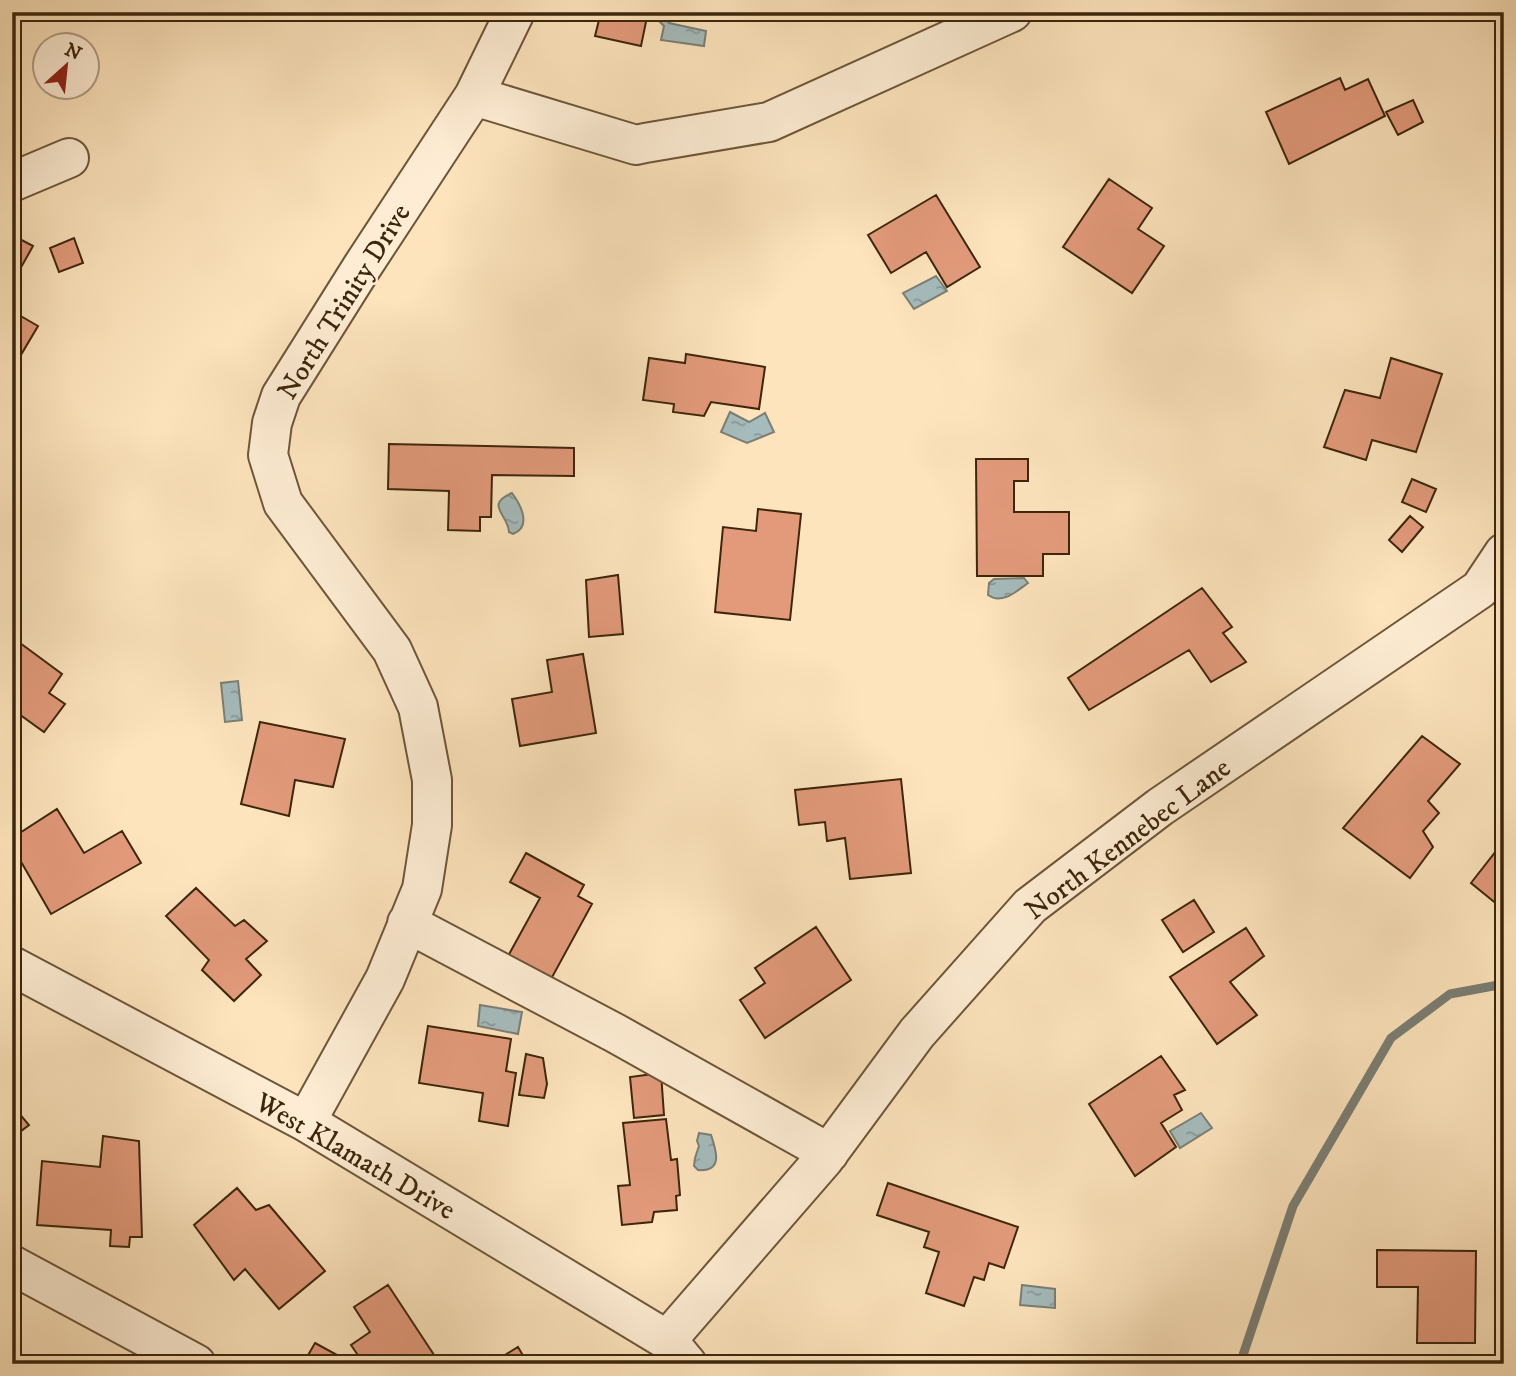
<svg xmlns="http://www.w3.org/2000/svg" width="1516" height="1376" font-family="'IM FELL DW Pica',serif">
<defs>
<pattern id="water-ripples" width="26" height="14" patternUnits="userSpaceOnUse" patternTransform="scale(1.75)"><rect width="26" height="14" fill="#a5bbbc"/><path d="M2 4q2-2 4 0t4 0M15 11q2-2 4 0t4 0" fill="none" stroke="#889897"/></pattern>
</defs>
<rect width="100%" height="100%" fill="#fde4bd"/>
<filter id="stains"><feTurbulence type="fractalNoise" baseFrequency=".00286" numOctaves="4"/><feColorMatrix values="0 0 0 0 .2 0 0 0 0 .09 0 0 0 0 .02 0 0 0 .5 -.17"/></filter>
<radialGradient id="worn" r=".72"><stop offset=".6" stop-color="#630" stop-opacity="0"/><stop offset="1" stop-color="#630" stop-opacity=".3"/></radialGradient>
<path fill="url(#water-ripples)" stroke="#7b7f75" stroke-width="2" d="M664,14l5,9 37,8 -2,15 -43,-6 3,-14 -6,-6 1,-4z
M936,276l11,15 -33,18 -11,-16z
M730,412l19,10 16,-9 9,19 -27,11 -26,-11z
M512,493c9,12 20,34 1,41l-4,-2c-1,-18 -25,-27 3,-39z
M1024,578l4,5c-11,8 -26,22 -40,12l1,-12 5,-4z
M238,681l4,39 -17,2 -4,-39z
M480,1005l42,7 -4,22 -40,-8z
M1201,1113l11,15 -32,20 -10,-17z
M699,1133l12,2c5,15 13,37 -13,35l-4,-4 1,-8 4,-12 -2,-5z
M1022,1285l33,4v19l-35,-3z"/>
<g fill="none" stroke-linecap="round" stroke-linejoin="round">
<path stroke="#7b7f75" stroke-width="9" d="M1240,1364l53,-158 98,-168 59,-44 54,-10"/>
</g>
<path fill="#e29a7b" stroke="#3d260b" stroke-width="2" d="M601,12h47l-7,34 -46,-10z
M1340,78l5,12 23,-11 17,37 -96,48 -23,-52z
M1413,100l10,22 -25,13 -12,-23z
M1109,179l43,29 -14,21 26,17 -32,47 -69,-46z
M936,195l44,72 -33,20 -21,-35 -35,21 -23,-38z
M12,235l21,11 -14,25 -7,-4z
M74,238l9,25 -24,9 -9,-24z
M12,311l26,15 -26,44z
M686,354l79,13 -6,42 -48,-7 -7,14 -31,-4 1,-8 -31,-4 6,-42 36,5z
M1391,358l51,16 -26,78 -44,-12 -6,20 -42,-13 21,-57 35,8z
M389,444l185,4v28l-82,-1 -1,42h-11v14l-32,-1 1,-39 -61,-2z
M976,459h52v22h-14v31h55v42h-26v22h-66z
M1412,479l24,10 -10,23 -24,-10z
M758,509l43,5 -11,106 -75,-8 8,-85 33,4z
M1410,516l13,11 -21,25 -13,-12z
M618,575l5,59 -34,3 -3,-57z
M1202,588l30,39 -9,6 23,29 -35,20 -22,-32 -100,60 -21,-32z
M16,640l46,34 -13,19 16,11 -21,28 -32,-23v-63z
M583,654l13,79 -76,13 -8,-47 40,-7 -5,-32z
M260,722l85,17 -12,48 -38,-7 -6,36 -48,-12z
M1422,736l38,28 -32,37 11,12 -16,18 10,16 -23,31 -67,-50z
M901,779l10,94 -61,6 -5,-41 -18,3 -2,-19 -26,3 -4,-35z
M57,809l27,44 38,-22 19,32 -90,51 -39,-68v-8z
M1500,846l4,3v61l-33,-27z
M526,853l58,32 -6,11 14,8 -42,77 -43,-23 33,-60 -30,-16z
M196,888l39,38 9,-6 23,21 -21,18 15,16 -27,26 -32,-31 7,-10 -43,-44z
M1194,900l20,32 -31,20 -21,-32z
M816,927l35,53 -86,58 -25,-38 25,-17 -10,-15z
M1246,928l18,28 -34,26 27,33 -40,29 -47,-67z
M428,1026l83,13 -5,32 10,2 -8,53 -29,-5 4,-28 -64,-10z
M526,1054l17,4 4,26 -3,14 -25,-3z
M1161,1056l24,34 -11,5 8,15 -21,13 15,24 -41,29 -46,-72z
M661,1073l3,42 -30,3 -4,-41z
M12,1105l17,20 -17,13z
M666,1119l5,41 6,-1 3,36 -4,1 1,14 -23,2 -2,10 -30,3 -4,-39 12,-1 -7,-62z
M103,1136l36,5 3,96h-12l-1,10 -19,-1 1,-16 -74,-5 5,-64 58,6z
M888,1183l130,44 -14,41 -15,-5 -5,17 -10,-3 -10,29 -38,-13 13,-41 -15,-5 5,-15 -52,-17z
M237,1188l19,22 13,-5 56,66 -46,38 -34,-40 -11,11 -40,-55z
M1377,1250l99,1 -1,92h-58l1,-56h-41z
M388,1285l52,79h-76l-13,-19 19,-13 -16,-25z
M315,1343l22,12 -5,9h-29z
M518,1347l10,17h-38z
M12,1355l43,8v1h-43z"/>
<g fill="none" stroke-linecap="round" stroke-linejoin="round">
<defs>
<path id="minor" d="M474,96l162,49 9,-2 124,-21 243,-110
M12,182l57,-24
M407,923l208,110 214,120
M12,966l294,156 361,218 20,24
M306,1122l79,-143 37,-90 10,-64v-45l-14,-73 -26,-57 -109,-147 -15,-48 4,-32 9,-27 81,-129 112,-171 41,-84
M12,1265l184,99
M667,1340l157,-181 93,-126 113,-127 130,-99 320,-218 24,-36"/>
</defs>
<use href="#minor" stroke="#6d5638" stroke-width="42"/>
<use href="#minor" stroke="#feedd4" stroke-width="38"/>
</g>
<g text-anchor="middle" stroke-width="5" stroke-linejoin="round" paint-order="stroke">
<g font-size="28" fill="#3d260b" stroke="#feedd4">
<text transform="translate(343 301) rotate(-58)" y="10">North Trinity Drive</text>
<text transform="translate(1127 838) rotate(-37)" y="10">North Kennebec Lane</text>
<text transform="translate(356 1155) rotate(30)" y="10">West Klamath Drive</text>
</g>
</g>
<rect width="1516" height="1376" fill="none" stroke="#fde4bd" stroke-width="42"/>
<rect x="14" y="14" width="1488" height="1348" fill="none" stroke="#3d260b" stroke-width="3.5"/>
<rect x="21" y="21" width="1474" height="1334" fill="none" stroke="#3d260b" stroke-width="2"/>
<g transform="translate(66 66) rotate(27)"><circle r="33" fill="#feedd4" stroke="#b19d84" stroke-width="2"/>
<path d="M0-5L12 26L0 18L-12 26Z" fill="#8f2418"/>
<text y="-10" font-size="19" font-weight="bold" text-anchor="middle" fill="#3d260b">N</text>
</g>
<rect width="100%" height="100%" filter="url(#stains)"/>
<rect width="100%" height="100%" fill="url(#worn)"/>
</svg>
